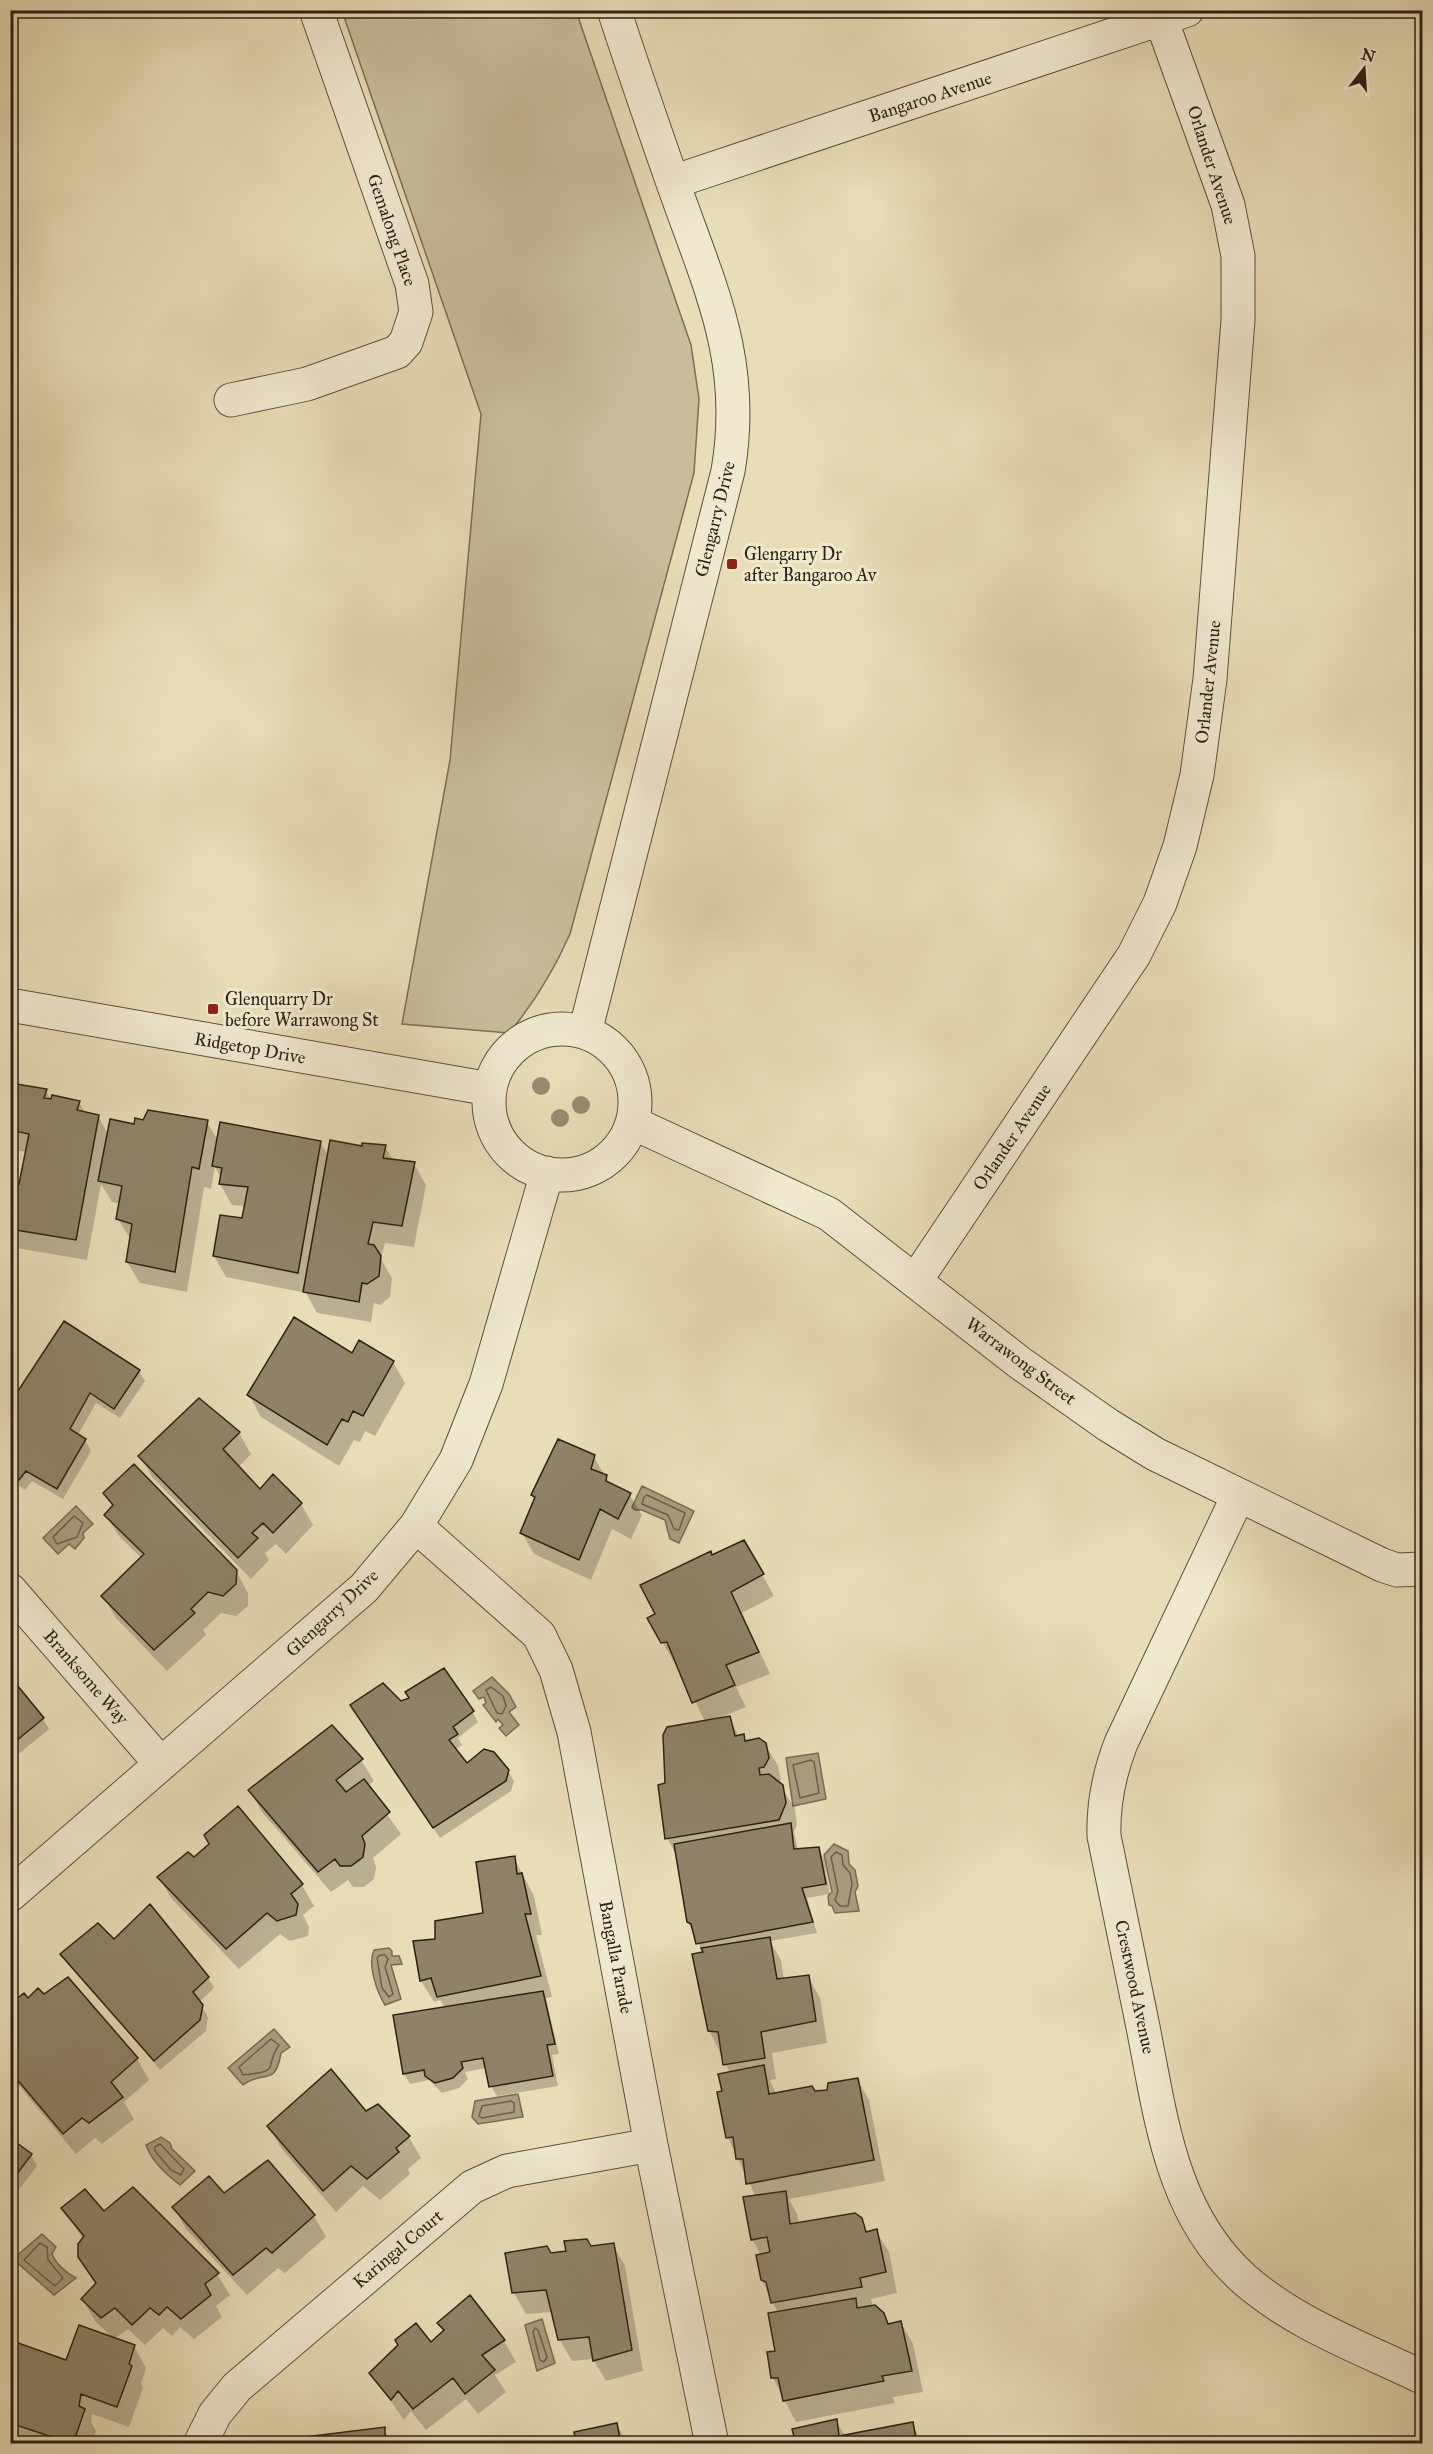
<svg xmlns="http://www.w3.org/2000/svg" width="1433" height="2454" font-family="'IM FELL Great Primer',serif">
<rect width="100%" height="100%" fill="#e8ddb7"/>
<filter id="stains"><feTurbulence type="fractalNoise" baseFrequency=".00333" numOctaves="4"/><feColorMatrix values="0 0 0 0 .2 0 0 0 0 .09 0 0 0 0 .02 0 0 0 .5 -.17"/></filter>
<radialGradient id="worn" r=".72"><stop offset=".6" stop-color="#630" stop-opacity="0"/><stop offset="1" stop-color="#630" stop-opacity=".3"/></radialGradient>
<path fill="#c8bd9b" stroke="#7a6f57" stroke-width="1.5" d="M342,11h234l115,334 8,54 -5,74 -124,461c-16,36 -35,68 -61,99l-107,-9 48,-264 31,-346z"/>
<path fill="#a89d7f" stroke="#776b54" stroke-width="1.5" d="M642,1486l52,25 -15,32 -9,-4 -5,-19 -23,-10h-7l-3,-3z
M76,1506l17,18 -10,9 1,5 -9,11 -6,-5 -11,10 -15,-16z
M492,1677l17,17 7,13 -7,5 10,13 -13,11 -7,-8 4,-3 -5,-6 -2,3 -13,-17 3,-2 -2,-6 -5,2 -6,-8z
M818,1753l8,46 -33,7 -7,-48z
M834,1844l14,7 1,13 6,6 3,16 -3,6 4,19 -24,2 -3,-7 -3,-1 -1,-9 4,-4 -8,-37z
M389,1948l3,3v5h7l3,8 -11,1 10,34 -16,6c-8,-13 -18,-41 -11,-55z
M274,2029l16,18 -9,6c-6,35 -17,16 -38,32l-15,-17z
M518,2094l5,23 -45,7 -6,-7 3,-16z
M161,2137l9,6 2,6 23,22 -15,14c-14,-11 -28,-23 -34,-40z
M42,2234l14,13 -4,7c4,10 14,19 24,24l-22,17 -41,-36z
M542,2319l13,44 -18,8 -12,-46z"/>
<path fill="#0003" d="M10,1084l36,7 6,10 27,1 6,11 13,3 10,18 36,-13 63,1 11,19 102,1 9,15 35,-9 21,-1 8,13 21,4 12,21 -12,62 -29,-4 -4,16 11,19 -2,19 -10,8 -6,-2 -3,19 -54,-9 -11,-20 -80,-16 -12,-21 29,-36 3,-14 -14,-1 -12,-21 1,-6 -6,-11 -4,22 -7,-2 -17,105 -47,-9 -13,-21 4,-22 -13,-21 3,-15 -9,-2 -11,-18 -14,76 -77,-13v-63l10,2 7,-34 -17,-3z
M353,1356l40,6 12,21 -30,53 -10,-5 -5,11 -6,-2 -15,26 -78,-49 -12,-22z
M139,1371l6,10 -25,37 -24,-15 -18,32 7,5 6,11 -28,48 -31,-18 -7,9 -15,-11v-74z
M239,1433l12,21 -13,13 22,24 41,13 12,21 -27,29 -10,-10 -11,9 4,7 -18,19 -99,-102 -12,-21z
M594,1457l16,28 19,9 13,21 -11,24 -19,-10 -21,51 -57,-26 -12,-21 13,-32 -3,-6z
M105,1493l131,78 12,22v13l-12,10 -15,-3 -18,17 3,5 -39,36 -51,-53 -13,-22 38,-38 -22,-22 -13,-21 7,-8z
M744,1541l30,55 -32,17 28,61 -34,13 10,20 -30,12 13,-1 10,19 4,-1 4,6 18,2 13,22 3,14 -3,3 17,25 2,17 -3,7 4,18 20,-1 6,10 6,35 -23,4 10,35 -47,8 11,19 3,20 24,-3 12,21 7,45 -55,10 4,26 -6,1 6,14 53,-3 28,-12 12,21 16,81 -96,18 8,15 2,10 61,-5 8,14 8,-2 13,21 8,41 -26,6 2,8 10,7 7,11 11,-2 12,21 10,48 -30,5 2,6 -99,19 -23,-44 5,-65 -16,-33 -1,-25 -9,-16 4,-42 -28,-59 -9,-45 5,-1 6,-19 -21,-43 -6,-77 -15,-31 -11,-65 -10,-19v-53l38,-63 -28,-59 -2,1 -26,-46 8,-4 55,-57z
M10,1692l33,27 6,10 -39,32z
M400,1703l72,8 6,11 -20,16 4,7 -7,5 12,15 41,6 6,10 -3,10 -71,47 -82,-123z
M361,1760l13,21 -7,5 34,48 -28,24 3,9 -2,12 -10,8h-11l-5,-7 -17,12 -69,-80 -12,-21z
M514,1858l20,38 8,39h-6l16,62 -6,1 13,56 -7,1 6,31 -61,10 -6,-10 -4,-18 -22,4 3,7 -9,9 -17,5 -13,-13 -19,4 -6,-10 -9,-58 50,-8 -5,-8 -6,2 -13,-21 -6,-39 22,-1 48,-26z
M195,1859l107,26 12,21 -11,9 6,12 -1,9 -18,5 -10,-7 -41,35 -68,-71 -12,-21z
M114,1941l94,36 6,11 -15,14 9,15 -2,14 -46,39 -98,-116z
M28,2000l109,59 12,21 -25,22 10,17 -32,25 -7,-6 -19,16 -66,-79v-69z
M366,2113l43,24 12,21 -13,11 2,5 -30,26 -17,-14 -27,26 -55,-64 -12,-22z
M10,2140l21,15 6,11 -27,35z
M267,2162l47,54 12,21 -41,36 -7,-5 -31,27 -61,-66 -12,-21 50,-13z
M63,2208l41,5 113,61 13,21 -14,11 6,11 -28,22 -14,-12 -8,9 -9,-8 -18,17 -17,-16 -14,10 -19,-18 -12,-21 13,-15 -16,-29 3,-17z
M613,2245l12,21 18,105 -37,10 -13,-22 -21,2 -12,-21 -7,-28 -27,2 -12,-21 36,-38z
M469,2297l35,44 12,21 -21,13 11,17 -28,22 -12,-15 -40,31 -15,-19 -7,9 -33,-47 60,-29 13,-12 -5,-9z
M10,2342l57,20 67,-16 12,22 -5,16 2,4 -14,39 -37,-13 -1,8 5,9 -4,13h-68l-14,-5z
M836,2421l9,15 67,-12 11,20h-126z
M617,2425l11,19h-50z
M384,2429l8,15h-101z"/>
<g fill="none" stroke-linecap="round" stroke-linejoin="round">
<path stroke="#6a5f49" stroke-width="1.5" d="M647,1495l38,18 -6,17 -5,-1 -6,-14 -26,-11 2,-7z
M74,1516l9,7 -6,14 -20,7 -4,-7z
M491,1687l12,9 3,10 -4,8 -5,-1 -11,-23z
M811,1760l3,2 5,31 -19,5 -7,-33z
M836,1852l6,3 1,10 7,8 2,11 -4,22h-8l-5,-6 3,-9 -7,-34z
M380,1955h5l3,4 -3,8 8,27 -4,3 -7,-9 -5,-30z
M271,2039l8,6c-16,23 4,26 -36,30l-4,-8z
M511,2101l3,2v9l-32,6 -3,-2 3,-10z
M160,2144l24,25 -3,6 -10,-5 -16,-19v-4z
M40,2243l7,4 1,13 15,18 -8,8 -31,-26z
M535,2328l3,2 9,27 -3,5 -4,-2 -7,-28z"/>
</g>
<path fill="#8e8368" stroke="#2d2113" stroke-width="1.5" d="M10,1083l37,6 -3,9 7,1 1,-4 28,6 -3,9 22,5 -23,125 -66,-11v-47l9,2 10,-50 -19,-4z
M148,1110l60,10 -9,49 -7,-2 -17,105 -49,-10 6,-38 -16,-5 6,-33 -24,-5 12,-62 24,5 1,-6 8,2z
M220,1122l101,19 -23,132 -85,-17 7,-41 22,3 6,-31 -29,-3 3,-16 -10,-2z
M330,1140l32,6v-3l24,2 -3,13 32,4 -13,64 -29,-4 -5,22 6,1 7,11 -2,20 -12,8 -5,-1 -3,19 -56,-10z
M294,1317l58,36 7,-13 35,21 -31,55 -10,-5 -5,11 -6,-3 -15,26 -80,-50z
M64,1321l76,49 -26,39 -24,-16 -20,36 16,10 -29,50 -31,-18 -7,9 -9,-6v-71z
M199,1398l41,34 -17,17 37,40 13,-15 29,29 -29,30 -10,-10 -11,10 6,5 -20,20 -100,-102z
M558,1439l37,16 -4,14 16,6 -1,6 25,12 -13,26 -18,-10 -21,51 -59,-27 15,-36 -4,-2z
M134,1464l103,106 -1,14 -13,12 -15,-4 -17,17 4,4 -41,37 -53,-54 43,-42 -40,-39 9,-10 -10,-12z
M744,1540l20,34 -33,18 28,60 -33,13 9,20 -43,18 -25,-61 -6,1 -14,-25 8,-4 -15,-29 71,-34 1,4z
M444,1668l30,43 -21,16 5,7 -9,6 18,23 17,-14 10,3 15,18 -3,11 -73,47 -83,-123 33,-22 18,18 8,-3 -4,-6z
M17,1685l27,33 -34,28v-56z
M730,1716l5,20 9,-2 1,7 14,-3 7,5 3,15 -5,9 -5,1 1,7 9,-1 14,11 3,18 -7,17 -114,19 -7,-54 7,-2 -2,-48 4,-8z
M332,1725l31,34 -27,21 10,12 18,-13 26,33 -28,24 3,8 -2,13 -12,9h-11l-5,-7 -17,13 -70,-82z
M238,1806l65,78 -12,10 7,10 -2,11 -19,6 -10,-8 -41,36 -69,-72 31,-25 6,5 15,-13 -5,-9z
M791,1823l3,26 25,-2 7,37 -24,4 11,34 -117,22 -5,-20 -4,-2 -13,-78z
M515,1856l2,18 5,-1 9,41h-6l16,62 -104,21 -6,-19 -11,3 -7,-40 22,-2v-18l48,-8 -7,-51z
M150,1904l59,73 -16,15 10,13 -3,15 -46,41 -94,-107 38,-31 16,16z
M770,1937l7,42 32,-4 7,46 -55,11 4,26 -42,7 -5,-33 -10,-1 -16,-77 11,-2 -2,-4z
M68,1977l70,81 -27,24 12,15 -34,26 -7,-5 -19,16 -53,-63v-67l14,-11 4,5 10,-10 6,6z
M543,1991l12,53 -8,1 6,31 -64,11 -6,-29 -22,4 2,6 -10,10 -18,5 -10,-7 -1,-6 -21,4 -10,-59z
M764,2065l5,29 43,-8 3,5 12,-1 1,-7 30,-5 16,82 -128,24 -3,-25h-7l-3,-22 -7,1 -9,-46 5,-1 -4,-17z
M331,2069l35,42 12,-7 32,32 -14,12 3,4 -32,27 -16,-13 -28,25 -56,-65z
M10,2138l22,16 -22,29z
M268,2160l47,55 -43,38 -6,-5 -33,27 -61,-68 37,-31 15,17z
M133,2187l86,86 -14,11 6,11 -30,24 -14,-12 -8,8 -9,-7 -18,17 -17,-17 -14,10 -20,-19 15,-16 -18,-26v-13l6,-8 -23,-28 24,-19 19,22z
M786,2191l4,33 65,-11 7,5 4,14 11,-3 9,43 -26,6 2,9 -91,16 -5,-21 -5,-2 -5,-25 14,-3 -3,-15 -16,3 -8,-43z
M587,2239l4,7 23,-3 18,107 -39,11 -4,-24 -31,3 -12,-50 -34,3 -7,-40 42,-7 4,7 15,-2 -2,-10z
M470,2295l35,45 -23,15 13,15 -30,24 -12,-16 -40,31 -15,-18 -7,9 -22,-27 29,-28 -3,-5 21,-17 15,19 13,-12 -7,-7z
M856,2298l1,10 18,-3 9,8 4,11 13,-3 11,50 -30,5 2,5 -101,20 -5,-23h-7l-4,-26 8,-1 -7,-38z
M79,2325l56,20 -6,19 3,2 -15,41 -36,-13 -2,12 6,3 -12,35 -63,-21v-83l56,20z
M837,2419l2,17 74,-14 4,22h-121l-4,-15z
M617,2423l4,21h-45l-2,-12z
M385,2427v17h-96v-5z"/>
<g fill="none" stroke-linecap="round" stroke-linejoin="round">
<defs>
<path id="minor" d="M673,182l514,-172
M231,400l76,-16 90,-32 9,-10 10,-30 -4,-28 -96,-274
M10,1005l480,84
M489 1102a73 73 0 1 1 146 0a73 73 0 1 1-146 0Z
M585,1032l143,-561c19,-112 -19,-185 -55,-288 -20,-57 -40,-115 -59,-173
M633,1123l196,91 191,149 88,62 47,29 227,111 15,5 25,-1
M916,1280l218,-325 26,-52 20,-57 17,-71 13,-96 28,-359v-64l-10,-51 -67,-186
M1238,1496l-117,247c-12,31 -18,60 -17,93 13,64 26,128 39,191 18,91 28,187 101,252 51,45 118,69 178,98
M416,1526l123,109 17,35 18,62 77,413 61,299
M10,1590l151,174
M10,1895l354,-307 52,-62 40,-66 30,-76 61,-211
M200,2444l15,-30 22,-27 235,-200 35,-16 144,-26"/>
</defs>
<use href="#minor" stroke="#5c503c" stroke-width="35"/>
<use href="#minor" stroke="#f0e9d0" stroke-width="33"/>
</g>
<g fill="#978b70">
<circle cx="541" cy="1086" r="9"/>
<circle cx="581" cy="1105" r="9"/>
<circle cx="560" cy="1118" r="9"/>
</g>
<g fill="#8f2418" stroke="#f0e9d0" stroke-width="2">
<rect x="726" y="558" width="12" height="12" rx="3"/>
<rect x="207" y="1003" width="12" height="12" rx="3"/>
</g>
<g text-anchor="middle" stroke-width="6" stroke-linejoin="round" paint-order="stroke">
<g font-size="18" fill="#2d2113" stroke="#f0e9d0">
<text transform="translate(930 97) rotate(-18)" y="6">Bangaroo Avenue</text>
<text transform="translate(1212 165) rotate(72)" y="6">Orlander Avenue</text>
<text transform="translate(392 230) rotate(71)" y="6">Gemalong Place</text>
<text transform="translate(715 519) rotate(-76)" y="6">Glengarry Drive</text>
<text transform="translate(1208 682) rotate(-84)" y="6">Orlander Avenue</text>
<text transform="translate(250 1048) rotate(10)" y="6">Ridgetop Drive</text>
<text transform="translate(1012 1137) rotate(-56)" y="6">Orlander Avenue</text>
<text transform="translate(1021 1361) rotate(37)" y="6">Warrawong Street</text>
<text transform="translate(332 1613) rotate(-43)" y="6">Glengarry Drive</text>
<text transform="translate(86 1677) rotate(49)" y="6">Branksome Way</text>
<text transform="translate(616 1957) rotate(79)" y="6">Bangalla Parade</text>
<text transform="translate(1135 1987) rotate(78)" y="6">Crestwood Avenue</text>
<text transform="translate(398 2249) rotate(-40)" y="6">Karingal Court</text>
</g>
<g font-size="18" fill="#2d2113" stroke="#f0e9d0" text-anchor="start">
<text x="744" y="560">Glengarry Dr<tspan x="744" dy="21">after Bangaroo Av</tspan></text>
<text x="225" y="1005">Glenquarry Dr<tspan x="225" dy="21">before Warrawong St</tspan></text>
</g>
</g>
<rect width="1433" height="2454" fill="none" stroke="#e8ddb7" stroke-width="36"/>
<rect x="12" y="12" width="1409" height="2430" fill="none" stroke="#2d2113" stroke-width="3"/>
<rect x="18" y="18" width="1397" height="2418" fill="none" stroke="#2d2113" stroke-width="1.5"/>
<g transform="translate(1364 69) rotate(17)" stroke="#f0e9d0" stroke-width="4.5" paint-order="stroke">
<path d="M0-4.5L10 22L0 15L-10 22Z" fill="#2d2113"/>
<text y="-9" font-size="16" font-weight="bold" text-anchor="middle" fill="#2d2113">N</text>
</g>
<rect width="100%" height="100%" filter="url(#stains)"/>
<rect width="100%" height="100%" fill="url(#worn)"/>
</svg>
